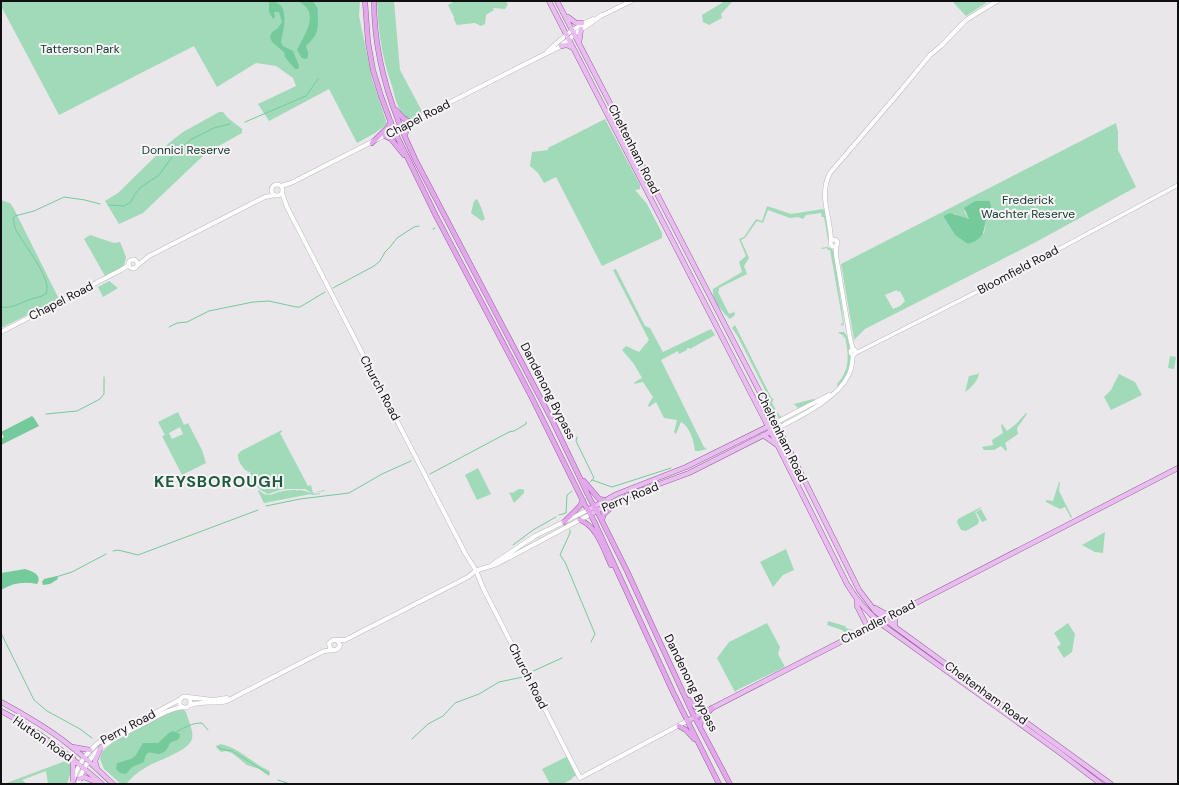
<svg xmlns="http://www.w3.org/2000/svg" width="1179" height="785" font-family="'DM Sans',sans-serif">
<rect width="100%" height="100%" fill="#eae7ea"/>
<path fill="#a0dab8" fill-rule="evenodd" d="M1,1h359l-1,15 13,62 15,46 -12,9 -18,10 -28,-54 -60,32 -11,-17 38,-18 -3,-8 -17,-12 -20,-3 -39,24 -23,-41 -135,69 -58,-109z
M377,1h17l6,69 23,43 -13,6h-3c-11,-11 -11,-20 -15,-33 -10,-28 -14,-56 -15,-85z
M455,1h50l3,3 -3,5 -12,-1 1,2 -8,5 -1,9 -4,2 -6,-3 -18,2 -3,-5v-3l-6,-12z
M725,1h8l-12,13 1,4 -13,7 -6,-3 -1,-7z
M952,1h34v2l-20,13z
M219,112h4l5,6 14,11v4l-36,20 -63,60 -24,11 -14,-23 13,-8 51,-50 14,-11z
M605,119l35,66v4l-5,1 12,14 15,29v5l-60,28 -46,-89 -12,6 -6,-10 -8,-7 2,-14 16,-2v-2z
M1116,123l2,9v18l18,37 -100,55 -171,87 -11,11 -13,-76zM975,201h15l3,12 -6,3 -3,17 -29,2 -12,-19 12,-2 4,3 10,2 -5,-8zM897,290l1,2 2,-1 5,10 -5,5 -7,3 -8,-14z
M477,199l4,8 4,12 -3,2 -11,-8 3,-12z
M1,200l9,3 4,6 45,90 -58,29z
M767,206l24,8 32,-5 2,2 4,28 -1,1 -4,-23h-2l-1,-4 -15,2 -3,4 -5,-2 -8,1 -22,-8 -5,13 -6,-2 -12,17 -4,2 8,18 -5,8 3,8 -28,14v2l-1,2 11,22 5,-2 -1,-2 1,1 1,4 -5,4c-7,-6 -19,-20 -17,-30l29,-17 -3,-10 7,-6 -7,-17 5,-2 12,-18 6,2z
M90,235l24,8 6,-1 6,15 -2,9 -19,10 -21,-37z
M827,247l5,2 2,5 10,70 -2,2 -1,-2 2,-1 -13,-73h-2l-1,-2 -5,1 -1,-1z
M616,269l29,57 5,2 13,24 48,-23 4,6 -25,14 -1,-1h-2v2l-8,4 -1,-3 -17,9 43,87 3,2 -8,2h-4c-1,-10 -5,-24 -14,-29l-5,12 -2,-2 3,-12 -13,-2 -8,-16 -7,5 -1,-2 5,-8 -10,-15 -9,2 1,-2 7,-4 -8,-14 -12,-14 4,-4 13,6 10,-12 -36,-70z
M109,281l9,7 -15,9 -5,-10z
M735,325l37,74 2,-1 -2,5 7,12 4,3h-3c-8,-4 -13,-16 -13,-24l-29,-57 -6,-9z
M839,332h5c3,3 4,7 5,12 4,16 0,30 -11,43l-1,-3c13,-14 12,-28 8,-47l-2,1 1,-2 -5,-3 -1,1z
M1170,356l6,1 -2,12 -6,-1z
M979,372c0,8 -7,15 -14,20l4,-16 9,-2z
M1119,374l16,8 7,13 -31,15 -7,-13 7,-7z
M813,399l2,1 -17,8 -4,-4z
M178,412l6,13 4,-2 14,27 4,13 -24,12 -20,-39 3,-1 -7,-13zM180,427l3,7 -11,5 -3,-6z
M1026,413l1,1 -10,14 1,6 -13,9 2,6 -1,2 -5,-5 -7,4h-10l-2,-3 11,-2 -1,-5 11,-7 -2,-8 1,-1 5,7 9,-7z
M282,430v2l-2,1 28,53 3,-1 2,8 11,-3 1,1 -13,2 -7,-4h-19l-6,1 -12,4 -6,-3 -7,-6 -3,1 -5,-12 3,1v-4l-2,2 -1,-3 -1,1c-4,-5 -9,-10 -8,-17l3,-3z
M478,468l13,26 -14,6 -12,-25z
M1059,482h1l-1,9 13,26 -1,1 -6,-11 -5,2 -14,-7v-2l7,1z
M519,489h3l2,1v3l-10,10 -5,-11 3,1z
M259,490c8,9 14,3 24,1 5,-1 8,-1 13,-1l1,1 1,-1c9,0 13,5 22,3v1l-8,1 -1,-1 -47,9 -6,-12z
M981,507v1l-6,4 4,8 -1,4 -12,7 -5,-1 -4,-8 1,-3z
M981,509l6,11 -5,2 -6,-10z
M1105,532l-2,21 -8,-1 -13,-7z
M786,549l8,21 -11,5 -10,12 -13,-25z
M828,621l17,5 1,2 7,2 -8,3 -3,-3 -15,-5z
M767,623l13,24 -2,7 7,13 -48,23 -2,2 -18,-34 12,-16z
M1068,623l7,11 -3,18 -8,6 -7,-11 4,-3 -7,-11z
M179,709l5,1 2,2c2,8 8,19 6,27 -4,13 -37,22 -47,29 -7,4 -14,10 -19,16h-5l-17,-15 -4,-10c1,-3 1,-6 4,-9 13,-14 56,-34 75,-41z
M220,744c17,3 28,15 42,23 3,2 6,2 8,5l-1,4 -10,-7 -12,-4 -15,-12 -6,-2 -5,1 -5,-5z
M568,756l9,19 -4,2 -1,2 -9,5h-13l-8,-15z
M68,760l4,9 -5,15h-19l-2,-13 -24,9 5,4h-23z"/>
<path fill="#75ca9c" d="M269,1c22,0 15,27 12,41l2,4 10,5 6,15 -1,3h-3l-10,-12 -1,-5 -12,-10 -2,-5 2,-5 6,-4 4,-6 -3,-10h-5l1,5 -2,2 -4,-7z
M298,1h15l5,8c-1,5 0,9 0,14 0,11 -5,16 -12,23l2,6v5l-2,2 -4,-1 -5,-8c8,-17 24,-37 1,-49z
M975,201h15l3,12 -6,3c-4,15 -1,22 -19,28l-13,-9 -12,-19 7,-3 19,6 -5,-11z
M32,416l2,2 5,8 -38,19v-6l3,-2 -3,-5z
M25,569c7,2 18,6 12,15 -13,-3 -25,-1 -36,6v-17z
M57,576l1,3 -8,5 -7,1 -1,-3 2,-3z
M173,731l7,3c0,7 -5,6 -10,9 -2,4 -4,9 -8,10 -9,4 -15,-8 -18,9l-12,5 -6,7 -6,-1 -4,-4 1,-6 14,-4 5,-4 7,-12h15l11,-10z"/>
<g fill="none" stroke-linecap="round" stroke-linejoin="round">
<path stroke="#75ca9c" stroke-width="1" d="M245,122l61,-26 12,-17
M109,205l15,1 7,-4 4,-8 6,-7 18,-12 18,-25 15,-11 22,-11 16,-4
M433,229l2,-1
M333,288l41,-22 6,-5 5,-9 5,-5 7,-9 17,-11 5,-1
M1,307c10,2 17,-3 25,-6 7,-3 13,-3 20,-7 7,-15 -23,-50 -30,-64 -2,-4 -2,-8 -3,-12l2,-2 19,-5 30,-14 21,3 15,4
M169,327l8,-4 10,-1 22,-11 44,-9 16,-1 27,6h4l25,-15
M46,414l31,-3 23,-12 4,-5v-17
M577,437l-1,4 18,37 -4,4
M430,474l79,-42 5,-1 12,-7v-2
M592,480l20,7 59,-19
M266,506l34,-7 49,-6 33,-19 29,-13
M559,515l7,-2 1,-18 5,-4
M570,530v3l-10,22 5,7 30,72 -4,8
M513,545l20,-15 23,-13
M113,551l5,-1 20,5 120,-45
M56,577l16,-5 34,-18
M1,633l33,67 13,11 33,18 12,9
M531,672l31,-14
M176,732c9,-5 16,-9 26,-9l6,7
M412,739l16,-15 15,-8 12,-13 24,-9 20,-12 24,-5
M217,746l4,3 11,2 37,23
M278,780l12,4
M292,784h15"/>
<defs>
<path id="tertiary" d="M856,353l162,-82 160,-86"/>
<path id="secondary" d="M601,16l30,-15
M547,52c14,-13 28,-26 46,-33
M271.5 190a5.5 5.5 0 1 1 11 0a5.5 5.5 0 1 1-11 0Z
M281,186l10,-3 254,-129 13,-6 21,-17 23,-16
M282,193l5,14 178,346 10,16
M830.5 243a3.5 3.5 0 1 1 7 0a3.5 3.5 0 1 1-7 0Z
M831,241c0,-24 -13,-45 -1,-68l72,-84 28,-34 11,-9 25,-26 31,-19
M836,246v9l14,83 3,12
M128.5 264a4.5 4.5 0 1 1 9 0a4.5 4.5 0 1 1-9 0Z
M138,265l11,-9 102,-52 14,-7 10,-2
M1,332l120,-62 8,-5
M850.5 352a2.5 2.5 0 1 1 5 0a2.5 2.5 0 1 1-5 0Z
M775,423l54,-28
M778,428c21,-11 59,-29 70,-52 4,-6 4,-14 5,-21
M493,564l42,-28 53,-26
M478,570l19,-6 94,-50
M477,573l6,15 97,190 107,-57
M335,640h10l123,-63 6,-5
M179.5 702a5.5 5.5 0 1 1 11 0a5.5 5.5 0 1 1-11 0Z
M188,697l25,3 14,-2
M190,705c12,-4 25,-1 37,-4l95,-49c6,-3 16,1 18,-7l-3,-5h-4l-4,3 1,5 2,2
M72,784c4,-16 14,-31 26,-41l83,-44
M78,784c9,-34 36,-46 65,-60 13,-7 25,-15 40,-17"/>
<path id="primary" d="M549,1l224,435 74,148c10,17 22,30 37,42l175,126 42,32
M557,1l224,432 78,157 16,21 20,16 216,157
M568,17l8,6h6
M579,43l2,-14
M561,46l6,-1 6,3
M763,435l14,10
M588,510l29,-16 69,-27 89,-44
M591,514l11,-6 30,-14 57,-21 89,-45
M857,599v7l11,22
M875,608l9,5 8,2
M895,627v-8l3,-7
M1,702c24,13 47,26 68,43 16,12 30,26 44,39
M1,711c38,20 69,45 101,73
M687,721l491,-253
M73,747l17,3
M73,758v23
M97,768l-2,-7 6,-14
M79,779l5,-2 12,5"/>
<path id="trunk" d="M365,1l3,41 5,28 8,26 11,30 44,90 95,180 54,109 9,16 79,171 46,92
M374,1c0,41 9,81 24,119 5,14 12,27 17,39l138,263 37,77 9,16 28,56 65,141 38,72
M396,110l7,8 7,4
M405,135l2,-6 10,-10
M385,136l6,3 13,16
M372,143l16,-16 3,-5
M584,481l15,18 6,1
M580,520c17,6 24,30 31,45
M602,520l2,-6 16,-14
M564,522l16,-16 3,-6
M689,700l9,9 8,2
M679,726l7,4 8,9
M700,726l1,-5 11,-13"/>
</defs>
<use href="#tertiary" stroke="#bcb9bc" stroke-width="4.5"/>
<use href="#secondary" stroke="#bcb9bc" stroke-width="5"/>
<use href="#primary" stroke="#95649c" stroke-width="5.5"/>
<use href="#trunk" stroke="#95649c" stroke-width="5.5"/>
<use href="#tertiary" stroke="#fff" stroke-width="3.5"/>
<use href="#secondary" stroke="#fff" stroke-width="4"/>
<use href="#primary" stroke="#eabdf1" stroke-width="4.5"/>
<use href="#trunk" stroke="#e3a7ec" stroke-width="4.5"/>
</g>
<g text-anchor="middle" stroke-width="4" stroke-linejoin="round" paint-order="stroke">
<g font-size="12" fill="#133826" stroke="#f7f4f7">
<text x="80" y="53">Tatterson Park</text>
<text x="186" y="154">Donnici Reserve</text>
<text x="1028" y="204">Frederick<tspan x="1028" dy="14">Wachter Reserve</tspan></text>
</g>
<g font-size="12" fill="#100f11" stroke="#f7f4f7">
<text transform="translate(418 119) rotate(-27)" y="4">Chapel Road</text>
<text transform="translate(634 149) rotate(63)" y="4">Cheltenham Road</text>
<text transform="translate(1018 270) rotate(-28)" y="4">Bloomfield Road</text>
<text transform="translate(61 301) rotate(-27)" y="4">Chapel Road</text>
<text transform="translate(380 388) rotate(62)" y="4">Church Road</text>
<text transform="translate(548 391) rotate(63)" y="4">Dandenong Bypass</text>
<text transform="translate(782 437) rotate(64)" y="4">Cheltenham Road</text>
<text transform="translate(630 497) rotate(-22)" y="4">Perry Road</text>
<text transform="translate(878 622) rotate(-27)" y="4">Chandler Road</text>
<text transform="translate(528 676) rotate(63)" y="4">Church Road</text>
<text transform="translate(691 683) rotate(64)" y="4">Dandenong Bypass</text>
<text transform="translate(986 693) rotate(36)" y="4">Cheltenham Road</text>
<text transform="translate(128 727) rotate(-28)" y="4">Perry Road</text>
<text transform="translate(43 739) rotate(35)" y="4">Hutton Road</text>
</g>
<g font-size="16" font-weight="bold" letter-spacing="1" fill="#1d5a3c" stroke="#f7f4f7">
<text x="219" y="487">KEYSBOROUGH</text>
</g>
</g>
<rect width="1179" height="785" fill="none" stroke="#100f11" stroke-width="4"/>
</svg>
